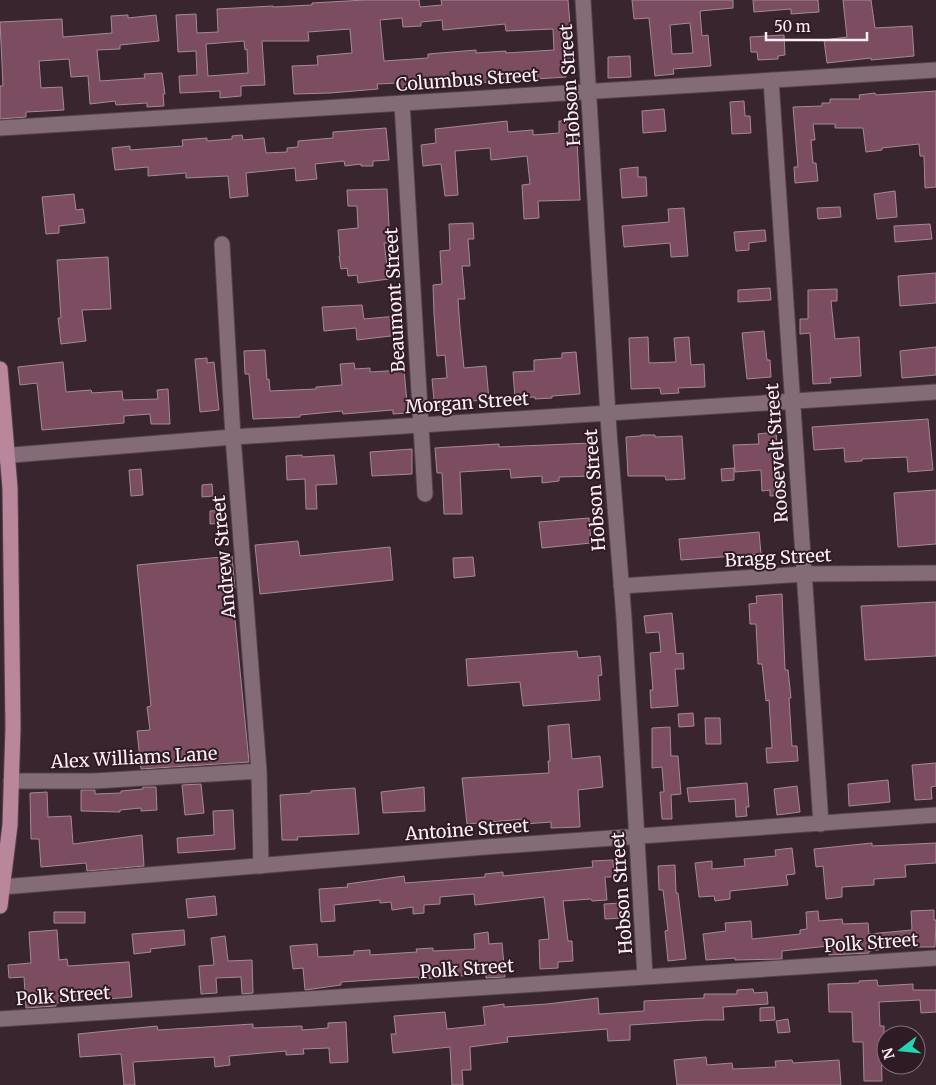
<svg xmlns="http://www.w3.org/2000/svg" width="936" height="1085" font-family="Merriweather,serif">
<rect width="100%" height="100%" fill="#39252e"/>
<path fill="#7c4d61" stroke="#a38a94" fill-rule="evenodd" d="M365,0h54l1,7 22,-2 -1,-5h127l6,72h-8v5l-167,11v-5l-22,1 1,5 -48,4 -36,1 -2,-28 26,-1 -1,-9 35,-3 -2,-24 -42,3 1,9h-47l3,44 -24,1v10l-21,2v-7l-40,2 -1,-17 18,-1 -1,-24 -18,1 -2,-37 20,-1 1,19 21,-1 -1,-23 56,-3v1l39,-2v-2zM402,18l1,9 18,-1v-4l21,-2 1,10 62,-6 1,7 47,-2 1,21 -48,3v-2l-30,2v-3l-48,4v4l-44,3 -4,-41zM244,41l1,9 2,-1 1,24 -40,3 -2,-32z
M632,0h101v8l-33,3 2,25 6,-1 3,31 -38,3 1,5 -19,2 -6,-58 -15,1zM690,23l3,30 -21,1 -2,-29z
M753,0h65l1,12 -28,2v-5l-37,3z
M843,0h28l4,28 37,-2 2,30 -43,4v-2l-44,5 -3,-23 23,-3z
M128,15v3l28,-3 3,26 -39,4v4l-23,1 3,31 45,-3 -1,-4 18,-1 3,21h-2l1,12 -17,1v-4l-31,2 -1,-4 -25,3 -2,-28 -17,1 -2,-18 -30,2 2,27 21,-1 2,23 -38,2v5l-26,2v-33h3l-3,-64 62,-3 1,18 49,-4 -1,-17z
M784,35l1,20 -7,1v3l-20,1 -1,-8h-6l-1,-15z
M630,56l1,21 -23,1v-21z
M936,91v96l-11,1 -1,-32h-4l-1,-12 -37,4v2l-16,2 -3,-24h-28v-4h-22l2,16h-4l2,23h3l2,18 -23,2 -1,-16h4l-5,-60 29,-1v-3h8v-4h30l-1,-4 16,-2 1,2z
M744,101l1,15h5l1,17 -19,1 -2,-32z
M664,109l2,22 -23,2 -1,-22z
M576,120l4,80 -42,1 1,17 -15,1 -2,-34 8,-1 -3,-28 -36,4 -1,-12 -35,3 3,44 -13,1 -4,-32 -18,2 -2,-21 15,-2 -1,-14 72,-8 1,11 25,-2v5l26,-2v-12z
M386,128l3,32 -16,1v5h-12v-2l-16,2 -1,-5 -29,3 2,15 -21,2 -1,-13 -49,5 2,23 -18,2 -2,-22 -42,2v-5l-38,3v-9l-33,3 -3,-22 18,-2v4l53,-4 -1,-6 25,-2v3l25,-2v-3l10,-1 1,5 21,-2 2,15 21,-1v-4l11,-1v-6l35,-3v-6z
M638,167v10h8l1,19 -25,2 -2,-29z
M387,189l3,54h-6l5,36 -31,4 -1,-8 -9,1 -1,-8 -6,1 -2,-13h1l-2,-26 20,-2 -1,-22h-9l-1,-16z
M895,191l2,26 -20,2 -3,-25z
M74,194l2,16 7,-1 2,14 -26,3v7l-13,1 -4,-37z
M840,207l1,10 -23,2 -1,-11z
M684,208l4,48 -17,1 -1,-14 -46,4 -2,-21 47,-4 -1,-13z
M473,223l1,16h-6l2,27h-8l3,33h-7l2,29 4,40 22,-2 3,34 -36,2v8l-18,1 -3,-32 15,-1 -2,-23 -8,1 -3,-42 -1,-29 9,-1 -2,-33 10,-1 -1,-26z
M930,224l2,15 -37,3 -1,-16z
M765,230l1,11 -17,2v7l-13,1 -2,-19z
M108,257l3,52 -29,1 4,31 -25,3 -3,-26h3l-4,-58z
M936,273v30l-36,3 -2,-30z
M770,288l1,12 -33,2v-12z
M837,289v12h-6l4,38 24,-2 2,39 -31,2 1,5 -18,1 -3,-51 -10,1v-15h8v-29z
M362,305l2,14 33,-3 2,19 -42,5 -1,-12 -32,3 -2,-24z
M764,331l3,29h3l1,17 -24,2 -5,-46z
M648,337l1,26 27,-1 -2,-24 15,-1 2,28 13,-1 1,23 -27,1 1,5 -18,1 -1,-6 -29,1 -2,-51z
M936,347v28l-34,3 -2,-27z
M265,350l2,30 2,-1 1,12 46,-2v-2l26,-2 -2,-21 14,-1 1,6 15,-1v4l34,-2 4,43 -15,1v-4l-50,4 -1,-3 -42,4v2l-47,2 -4,-45h-4l-1,-23z
M576,352l4,42 -28,2v2l-17,1v-2l-20,1 -2,-26 21,-1v-11l28,-2v-5z
M207,358v5l7,-1 5,48 -19,2 -5,-53z
M63,362l3,30 25,-2 1,3 30,-2 1,9 35,-1 -1,-9 11,-1 2,35h-19l-1,-10 -26,2v7l-82,7 -5,-47 -17,2 -2,-18z
M928,419l5,51 -25,2 -1,-15 -45,2v2l-17,1 -1,-14 -30,2 -2,-23z
M776,432l3,42 5,-1 1,22 -15,1v-6l-8,1 -1,-21 -26,2 -2,-27 26,-1 -1,-10z
M641,435h14v2l27,-1 3,43 -19,1 -1,-4h-37l-2,-39 15,-1z
M591,443l2,33 -34,1v4l-17,2v-7l-31,2 -1,-9 -50,3 2,42h-18l-2,-41h-5l-2,-25 64,-4v3z
M412,449v25l-40,2 -2,-24z
M302,455v2l32,-2 3,29 -21,1 1,24h-11l-1,-30 -18,1 -1,-24z
M734,468v12l-12,1 -1,-12z
M141,469l2,26 -12,1 -2,-26z
M212,484l1,12 -11,1v-12z
M936,490v54l-38,3 -4,-54z
M224,510l1,13 -15,1v-13z
M589,518l2,25 -49,5 -3,-26z
M759,532l2,22 -80,6 -2,-21z
M298,541l2,15 90,-9 3,33 -133,14 -5,-49z
M232,556l3,32 -3,1 17,173 -108,7 -4,-38 13,-1 -3,-23 4,-1 -14,-141z
M473,557l2,19 -21,2 -1,-20z
M782,594l3,76h3l3,28h-2l3,48h5l1,15 -31,2 -1,-15h6l-3,-48 -3,1 -4,-37h-4l-2,-40h-6l-1,-20 8,-1 -1,-7z
M936,602v54l-71,4 -4,-54z
M672,613l4,41 7,-1 1,16h-9l3,37 -27,2 -1,-18h3l-3,-37 11,-1 -2,-20 -13,1 -2,-17z
M577,651l1,7 22,-2 2,19 -4,1 2,24 -77,6 -3,-24 -52,4 -2,-27z
M693,713l1,13 -15,1 -1,-13z
M705,718h15l1,26h-15z
M569,724l3,35 28,-3 3,31 -25,3 2,37 -29,1v-6l-26,2 -1,-5 -57,5 -5,-46 87,-5 -1,-12h2l-2,-35z
M670,727l1,29h7l3,38 -10,1 1,24h-10l-2,-27h4l-2,-25 -10,1v-40z
M936,763v23l-5,1 1,12 -17,1 -3,-35z
M888,780l2,22 -41,4 -1,-22z
M747,783l2,24h-3l1,9 -11,1 -1,-18 -46,3 -2,-14z
M201,784l3,29 -19,2 -3,-30z
M797,786l3,26 -23,3 -3,-26z
M143,787h13l1,23 -16,1v-3l-21,2v2l-39,-1v-21h14v4l26,-1v-2l22,-2z
M424,787l1,24 -42,2 -2,-21z
M355,788l4,46 -62,3 1,3h-16l-2,-45 31,-2v-2z
M47,792l1,25 23,-1 2,28 69,-9 2,31 -57,5 -1,-8 -45,4 -2,-28h-8l-1,-46z
M233,810l2,39 -57,4 -1,-15 37,-3 -1,-24z
M872,843v3l64,-3v20l-31,2 1,12 -32,2v6l-32,2v10l-16,2 -3,-33 -7,1 -2,-18z
M792,848l3,26 -9,1 2,10 -58,6v8l-15,2 -1,-5 -15,1 -4,-34 17,-2v8l33,-3 -1,-7 32,-3 -1,-6z
M613,860l1,17h-9l2,23 -15,1 -1,-2 -28,2 5,40h4l1,20 -15,1v6l-18,1 -1,-29 10,-1 -5,-42 -69,8 -1,-11 -34,3v7l-16,1v8l-11,1v-7l-21,3 -1,-8 -11,1v-3l-46,5 1,16 -14,1 -2,-33 29,-2 -1,-3 57,-8 1,7 80,-6v-3l18,-2v4l90,-9 -1,-6z
M675,865l1,28h2l8,66 -18,2 -3,-30 3,-1 -5,-40h-4l-1,-24z
M215,896l2,19 -29,3 -2,-19z
M621,903l1,15 -17,1 -1,-15z
M934,910v10h2l-1,27h-35l-31,4v2l-40,2 -1,-9 -46,5v8l-47,1v-2l-29,2 -3,-26 23,-3 -1,-8 26,-2 1,18 48,-5v-4l7,-1 -1,-17 12,-1 1,10 23,-2 1,5 25,-1 1,11 43,-4 -1,-19z
M54,912h31v11h-31z
M57,930l2,30 8,-1 1,7 61,-4 3,35 -76,6v3l-30,2 -2,-31 -15,1 -1,-13 23,-2 -2,-31z
M184,930l1,15 -35,4 1,3 -17,2 -2,-20z
M488,932l1,12 13,-1 3,34 -19,1v-4l-67,5 -1,-2 -77,5v3l-36,5 -2,-22 -10,1 -3,-23 27,-2 1,13 36,-2v-4l16,-1v5l47,-3 -1,-3 17,-1v3l42,-2 -1,-15z
M225,936l3,25 24,-1 1,33 -11,1 -1,-17 -25,1 1,15 -16,1 -2,-28 15,-1 -3,-27z
M877,980l1,6 35,-2v6h23v22l-15,1 -1,-13 -41,2 1,24h4v15l-3,1 1,39h-18l-1,-39h-10l-1,-30h-23l-1,-28 31,-1v-2z
M753,989l1,4 13,-1 1,12 -45,3 1,13h-19l-75,5v15l-22,1 -1,-12 -100,8 1,5 -38,5 1,23h-9l1,15h-11l-2,-38 -57,6 -2,-19h5l-2,-18 51,-4 2,17 38,-4 -2,-18 21,-3v3l43,-3 51,-6 1,16 45,-3v-10l60,-3v-4h33v-4z
M774,1007l1,13 -15,1v-13z
M788,1019l2,13 -12,1 -2,-12z
M346,1022l2,40 -18,1 -1,-15 -26,1 1,5 -18,1v-4l-57,5 1,9 -15,2 -1,-10 -81,5 2,23h-11l-3,-31 -41,3 -2,-23 79,-8 1,4 95,-6v4l49,-2v4l26,-2v-5z
M706,1057l1,8 25,-2 1,6 43,-2 -1,-6 17,-1 1,3 46,-3 2,25h-164l-3,-25z"/>
<g fill="none" stroke-linecap="round" stroke-linejoin="round">
<defs>
<path id="minor" d="M583,0l26,432 15,186 21,358
M771,80l50,744
M402,103l23,391
M0,128l936,-58
M222,244l11,193 26,334 2,95
M0,456l233,-19 703,-45
M621,586l183,-12 132,-1
M11,781h83l165,-10
M2,887l483,-40 451,-32
M0,1019l936,-61"/>
<path id="major" d="M0,369l10,119 3,239 -3,98 -10,81"/>
</defs>
<use href="#minor" stroke="#55444b" stroke-width="17"/>
<use href="#major" stroke="#55444b" stroke-width="17"/>
<use href="#minor" stroke="#846c76" stroke-width="15"/>
<use href="#major" stroke="#ba869c" stroke-width="15"/>
</g>
<g text-anchor="middle" stroke-width="4" stroke-linejoin="round" paint-order="stroke">
<g font-size="18" fill="#fdeff4" stroke="#2f1b24">
<text transform="translate(467 80) rotate(-4)" y="6">Columbus Street</text>
<text transform="translate(570 85) rotate(-94)" y="6">Hobson Street</text>
<text transform="translate(395 300) rotate(-93)" y="6">Beaumont Street</text>
<text transform="translate(467 403) rotate(-4)" y="6">Morgan Street</text>
<text transform="translate(777 453) rotate(-94)" y="6">Roosevelt Street</text>
<text transform="translate(595 490) rotate(-94)" y="6">Hobson Street</text>
<text transform="translate(224 557) rotate(-95)" y="6">Andrew Street</text>
<text transform="translate(778 558) rotate(-3)" y="6">Bragg Street</text>
<text transform="translate(134 758) rotate(-3)" y="6">Alex Williams Lane</text>
<text transform="translate(467 830) rotate(-4)" y="6">Antoine Street</text>
<text transform="translate(622 893) rotate(-94)" y="6">Hobson Street</text>
<text transform="translate(871 943) rotate(-4)" y="6">Polk Street</text>
<text transform="translate(467 969) rotate(-4)" y="6">Polk Street</text>
<text transform="translate(63 996) rotate(-4)" y="6">Polk Street</text>
</g>
</g>
<g transform="translate(901 1050) rotate(254)"><circle r="24" fill="#2f1b24" stroke="#817077"/>
<path d="M0-4L9 19L0 12L-9 19Z" fill="#26d5ae"/>
<text y="-8" font-size="14" font-weight="bold" text-anchor="middle" fill="#fdeff4">N</text>
</g>
<path d="M766 32v8h101v-8" fill="none" stroke="#fdeff4" stroke-width="2.5"/>
<text x="774" y="32" font-size="15" fill="#fdeff4" stroke="#2f1b24" stroke-width="4" paint-order="stroke">50 m</text>
</svg>
